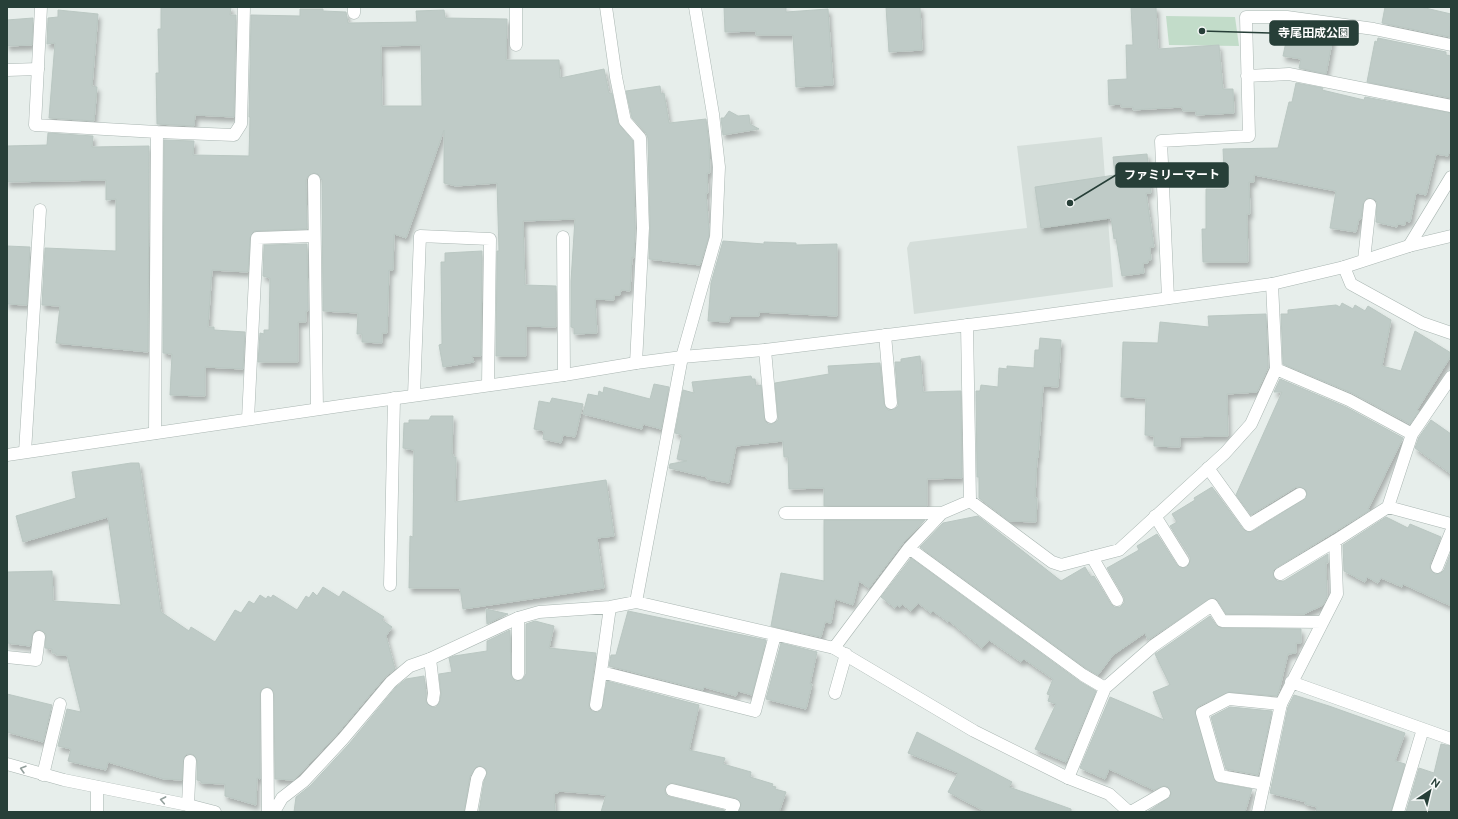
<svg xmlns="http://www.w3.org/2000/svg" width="1458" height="819" font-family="Ubuntu,'Noto Sans JP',sans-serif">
<defs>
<filter id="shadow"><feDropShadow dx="2.5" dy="4.5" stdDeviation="2" flood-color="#0004"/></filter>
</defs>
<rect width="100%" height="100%" fill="#e7eeeb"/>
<path fill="#d5deda" d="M1102,137l11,150 -199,27 -7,-66 3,-6 117,-14 -10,-82z"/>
<path fill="#c2dcc9" d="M1166,16l69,1 4,29 -70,-1z"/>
<path fill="#bfcbc7" stroke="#bac7c2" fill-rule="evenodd" filter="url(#shadow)" d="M161,7h70l-1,8h6l-2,102 -39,-2 -1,11 -37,-2 -1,-51h3l-1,-44h3z
M724,7h62v5l42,-3 5,76 -37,2 -3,-52h-37v-4l-31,1z
M886,7h34l2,43 -33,2z
M1131,7h25l2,42 61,-4 4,44h10l1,24 -38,2v-4h-13l-1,-4 -49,3v-3h-12v-3l-12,1 -1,-25 19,-1 -1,-34h7z
M1385,7h36l30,7 -1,23 -68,-14z
M300,9h23v2l23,1 2,11 69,-1 -1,-11 28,-1 1,8 62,1 -1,41h53l1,18 44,-9 5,24h3l6,30 15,18 2,87 -1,30 -2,-1 -2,34 -9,-1 -1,5h-6v5l-19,-1 2,34 -23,1v-6l-3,-1v-46l4,-62 -52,2 2,64 31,1v41l-30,-1v30h-30l1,-105h2l-2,-68 -41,3 -12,-3v-53l-38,108 -12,-4 -1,36h-4l-2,63h-5v10l-20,-1v-8h-5l1,-21 -35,-2 -1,-131 -4,-6 -4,-1 -6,3 -2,4 1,49 -53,2 -4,7 -2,34 -36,-2 -4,57h6v3l31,2 -2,37 -38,-2v29l-35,-1 2,-41 -9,-1 1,-213 30,1 -1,14 56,1 1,-39h-1l2,-102 49,1zM421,45l1,61h-40l-1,-60z
M58,10l40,4 -6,72 5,1 -3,34 -45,-3 6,-75 -8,1 1,-26 10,-1z
M33,18l-1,27 -25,1v-26z
M1292,29l41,8 -7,37 -27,-6 2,-9 -18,-3 5,-24 3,1z
M1378,38l68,14v3l5,1v42l-84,-16 8,-41 2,1z
M1296,83l27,5 -1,2 42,10 1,-3 86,16v40h-2l-1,3 -12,-2 -10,41 -10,-2 -6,29 -5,-1v4l-8,-1v3l-21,-5 1,-20 -3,-3 -7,-1 -4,6 -2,15h-2l-3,13 -26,-4 6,-37 -82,-16v7h-5l1,32h-3l1,48h-45l-1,-33h4v-40h19l-2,-40 55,-1 11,-46h3z
M660,86l1,8 3,-1 5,30 37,-4 3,25 1,29h-3l1,20h-2l3,36v7l-9,29 -51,-6 1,-31 -2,-90 -2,-5 -14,-15 -6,-27z
M729,111l9,5 11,-1 1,9 9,5 -36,6 -2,-17h3z
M48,133l45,3 -1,11 57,-1 -1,206 -92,-9 4,-37 -18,-1 3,-57 71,3v-52l-10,1v-20l-99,2v-36l40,-1z
M1147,154l4,39h-5l8,54h-4l1,13h-3v3h-5l1,10 -22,3 -6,-38 -2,1 -3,-21 -70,10 -6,-41 80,-12 -2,-18z
M723,241l41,3v-2l32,1v2l41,-1v72l-78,-4v4h-29l-1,6 -21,-1 3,-38z
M307,244l1,67h-2v11h-8v40h-40l2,-29 4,1v-4h5l1,-52 -7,-2 1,-31z
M7,246l23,1 -3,58 -20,-1z
M482,251l-1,105h-9l2,6 -31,5 -4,-22 3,-1 -1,-82h4v-9z
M1342,303l11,6 2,-4 10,6 3,-5 23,14 -9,46 19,5 14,-40 36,22v3l-34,54 2,1 -9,13 -58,-31 -69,-29 -2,-50h7v-4l48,-5 4,2z
M1266,314l2,54 -11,24 -30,2 1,42 -48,1v10l-26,-1v-10l-9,-1 1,-37 -25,-1 2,-55 35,1 2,-21 49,5 -1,-11z
M1040,338l21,2 -3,47 -15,-1 -5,72h-1l-2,40h2l-1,24 -27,-1 -30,-23v-21h-2l-1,-86h4l1,-6 17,2 1,-19 8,1v-3l27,2 1,-18h4z
M920,356l3,36 38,-1 1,87 -35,1v27h-103v-18l-35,1 -1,-32h-4l-1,-16 -47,5 -7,37 -22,-4v-2l-38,-9 1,-4 17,-3 -10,-2 5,-24 -7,-2 8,-43 11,3 -2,-11 59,-6 1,3h3l1,7 5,-1 4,36 3,3h4l6,-4v-3l-3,-34 54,-9 -1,-8 52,-3 4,41 4,6 7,-1 3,-3v-4l-3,-40h6v-3z
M1280,379l66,28 57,31 -35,71 2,1 -94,58 -3,3 1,7 3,3h7l44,-27v9l-2,-1 1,35 -4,8 -19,9h-78l-8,-13 -3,-3h-4l-63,42 -3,-7 -32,22 -15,20 -11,-6 -167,-122 23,-24 35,-7 83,65 24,-14 6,10 3,-1 17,28 3,3h6l4,-4v-6l-17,-29 32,-18 -2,-4 20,-12 20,31 6,3 4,-1 3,-6v-4l-20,-31 7,-4 -5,-8 23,-14 -1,-2 18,-11 31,42 6,3 4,-1 53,-33 1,-4 -1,-4 -6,-3h-4l-45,28 -15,-20 46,-103h-8z
M654,384l15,3 -8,42 -18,-5 -1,5 -59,-15 5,-20 10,2 1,-5 4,2 1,-6 46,12z
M552,398l31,6 -8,33 -12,-2 -2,8 -18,-4 1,-8 -10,-2 5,-28 11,2z
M431,416h22l-1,38h1v3h3l-1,45 151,-22 8,56 -17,2 7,50 -141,21 -3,-21h-51l1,-52 3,1 1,-87 -11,-2 1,-25h5v-3h20z
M1431,420l20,14v40l-36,-26 4,-11z
M131,463h8l22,149 28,19 2,-4 24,15 20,-32 6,3 8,-12 5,3 6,-9 6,4 2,-3 3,2 2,-3 24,15 9,-14 3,2 4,-6 4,4 6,-9 16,10 4,-6 41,26 -2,3 10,7 -6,9 9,33 -10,8 -48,57 -43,46 -19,-1 -1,-85 -3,-6 -4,-1 -6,3 -1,4v85l-3,-1 -1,27 -31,-9v-12l-24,-1v-2l-4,-1v-19l-3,-6 -3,-1h-4l-3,3 -2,23 -18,-1 -56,-17 -2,8 -38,-9 3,-12 -13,-3 9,-37 14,3 -14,-57h-11v-2h-4v-4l-7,-1 1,-14 -6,-4h-4l-3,3 -3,13 -23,-3v-71l45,-1 1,30 68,4 -13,-88 -85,25 -7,-26 60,-18 -4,-26z
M1386,517l22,11 2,-4 31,13 -11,27v4l5,6 6,-1 3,-3 7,-18v54l-48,-22 -1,3 -21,-9 -3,5 -11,-6 -2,5 -21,-11 -1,-26z
M824,520h101l-22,23 -34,45 -10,-7 -6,24 -18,-6 -4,24 -6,-1 -4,15 -50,-11 10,-53 43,8z
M911,558l168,123 17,10 -30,71 -31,-13 21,-45 -8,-3 2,-6 -3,-1 6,-15 -29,-20 -3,3 -32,-22 -7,8 -33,-27 -1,1 -15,-11 -2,2 -13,-10 -7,8 -9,-7 -2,3 -3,-2 -2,3 -14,-11z
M486,609l22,5 -21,10z
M628,611l138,29 -14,55 -14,-4 -2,5 -32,-9 -1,3 -94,-24 2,-11h5z
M1210,616l6,9 6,3 79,1v14h-5v10l-8,1 -9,37 -2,5 -48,-4 -30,14 -4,5 20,70 4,2 33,6 -7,23h-98l23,-15 1,-4 -3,-6 -4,-1 -10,4 -45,-21 -4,10 -25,-11 30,-71 54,23 -11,-28 17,-7 -15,-31z
M535,621l19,5 -5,22 47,5 -7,51v4l3,3 6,1 4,-3 5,-28 92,24 -10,45 36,8 -2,6 28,8 -1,5 23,7 -1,2 4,1 -1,2 11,3 -7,20h-40l2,-9 -5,-5 -63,-15h-3l-5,5v4l2,4 57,14v2h-123l5,-17 -48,-4v2h-4l1,19h-66l-10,-1 5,-30 3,-8 -1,-4 -6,-3 -4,1 -6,9 -6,36h-170l2,-15 14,-11 39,-42 47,-57 10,-8 18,-3 2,17v9l6,5h4l4,-6 1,-7 -2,-20 13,-2 -3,-14 5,-2 33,-5v-10l23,-11 1,44 4,7 7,-1 4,-6v-50z
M781,643l36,9 -7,32h2l-6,25 -40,-10z
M7,694l45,11 -9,37 -36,-10z
M1294,695l35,11 76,27 -10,28 10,3 -14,48h-75l1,-5 -12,-3 1,-2 -36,-9 18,-86z
M1230,707l42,4 -14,64 -32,-6 -15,-52z
M917,732l95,50 -3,5 62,22v3h-85l-38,-20 10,-19 -50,-20z
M1441,744l10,2v66h-45l13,-44 15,5z"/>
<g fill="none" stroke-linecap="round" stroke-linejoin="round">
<defs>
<path id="service" d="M354,7v6
M516,7v38
M606,7l10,70 9,44 15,17 3,90 -7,135
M7,70l31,-1
M314,180l3,229
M1364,260l6,-55
M885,335l6,68
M414,395l6,-159 70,3 -2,146
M248,419l9,-181 57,-2
M25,452l15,-242
M1208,468l41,57 51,-31
M1155,516l28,45
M1092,557l25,43
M1437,567l14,-35
M1280,574l55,-33
M390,585l4,-187
M518,618v56
M834,648l140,83 94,47 41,16 20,18
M7,657l29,3 3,-23
M430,659l4,34 -1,7
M835,693l11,-39
M43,775l17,-71
M1264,784l-44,-8 -18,-63 27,-14 52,5
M672,790l62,15 -3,7
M188,805l2,-44
M97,812v-25
M471,812l6,-33 3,-6
M1131,812l33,-19"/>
<path id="minor" d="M41,7l-6,118 122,7
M1247,76l42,-2 162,32
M563,237l1,138
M1409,246l42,-69
M1344,267l7,17 71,39 29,10
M1168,298l-7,-157 88,-5 -3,-119h41l87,12 77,16
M765,350l6,67
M1276,369l73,31 63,34
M155,433l2,-301 77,3 7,-11 3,-117
M970,501l82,61 9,3 58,-15 106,-97 26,-29 25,-55 -4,-85
M1388,507l63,17
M785,513h157
M909,548l174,127 22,13
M636,602l46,-245 34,-120 3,-70 -6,-53 -18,-107
M610,607l-9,65 154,39 20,-76
M1291,682l160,57
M267,694l1,118
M596,705l5,-33
M7,764l57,16 124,25 27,7
M1068,778l37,-90 48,-42 59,-41 10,16 101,1
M274,812l8,-14 22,-17 39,-42 48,-57 19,-16 20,-7 88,-41 21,-6 71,-5 26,-5 198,46 75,-100 33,-35 28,-12 -3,-176
M1258,812l23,-108 56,-110 -2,-53 53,-34 24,-73 39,-57
M1398,812l25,-83"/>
<path id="tertiary" d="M7,455l340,-50 217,-30 72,-12 46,-6 83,-7 252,-31 255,-35 72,-17 65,-21 42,-10"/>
</defs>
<use href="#service" stroke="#aab6b2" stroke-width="13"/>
<use href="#minor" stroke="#aab6b2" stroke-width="13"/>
<use href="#tertiary" stroke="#aab6b2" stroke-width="13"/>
<use href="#service" stroke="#fff" stroke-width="12"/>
<use href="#minor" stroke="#fff" stroke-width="12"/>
<use href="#tertiary" stroke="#fff" stroke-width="12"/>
</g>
<defs><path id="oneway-chevron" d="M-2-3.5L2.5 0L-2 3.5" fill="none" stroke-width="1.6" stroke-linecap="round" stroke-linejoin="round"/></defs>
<g stroke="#939f9c">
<use href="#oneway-chevron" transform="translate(23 769) rotate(-164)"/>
<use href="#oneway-chevron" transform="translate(163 800) rotate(-169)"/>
</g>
<path fill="none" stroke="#273f38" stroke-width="1.5" d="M1202 31L1270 33M1070 203L1116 175"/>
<g fill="#273f38" stroke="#f7faf9" stroke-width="1.5">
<circle cx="1202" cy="31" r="4"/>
<circle cx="1070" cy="203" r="4"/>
</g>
<g fill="#273f38" stroke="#273f38" stroke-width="1.5">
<rect x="1270" y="21" width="88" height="24" rx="4"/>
<rect x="1116" y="163" width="112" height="24" rx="4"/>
</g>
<g font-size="12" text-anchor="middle" font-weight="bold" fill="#fff">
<text x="1314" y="37">寺尾田成公園</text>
<text x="1172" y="179">ファミリーマート</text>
</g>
<rect width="1458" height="819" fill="none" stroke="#273f38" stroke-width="16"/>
<g transform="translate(1430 791) rotate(35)" stroke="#f7faf9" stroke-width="3" paint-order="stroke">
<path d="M0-3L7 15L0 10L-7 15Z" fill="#273f38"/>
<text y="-6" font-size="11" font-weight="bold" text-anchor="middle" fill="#273f38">N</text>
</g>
</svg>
